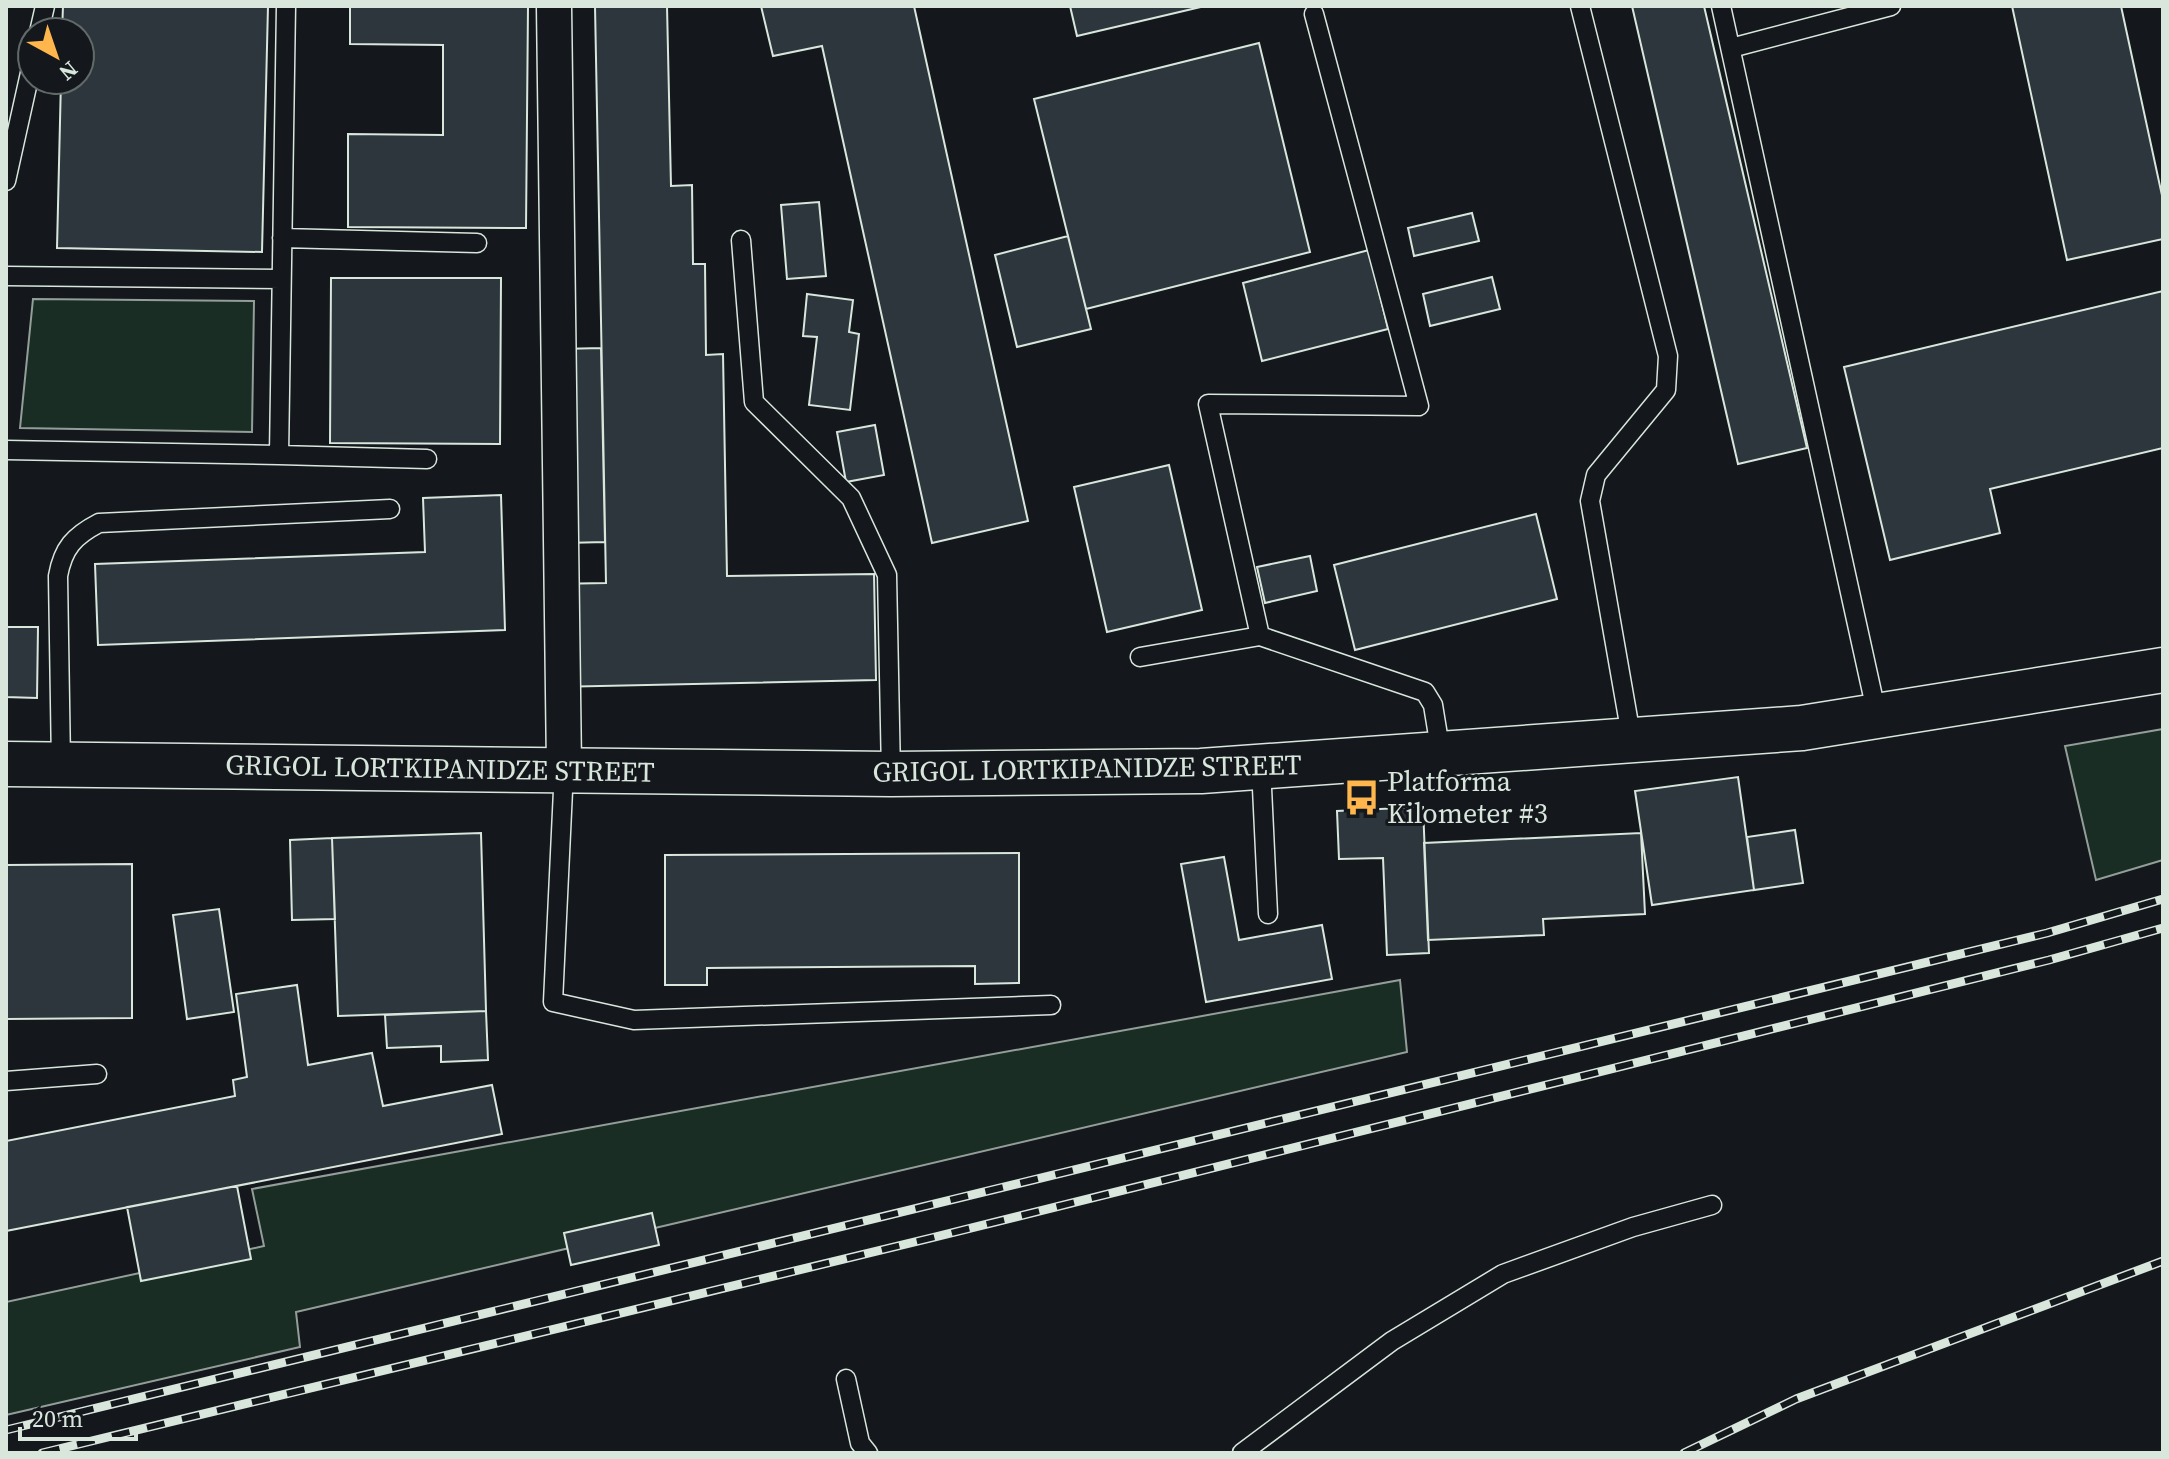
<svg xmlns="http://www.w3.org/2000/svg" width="2169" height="1459" font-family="'Source Serif 4',serif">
<rect width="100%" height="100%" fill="#14181c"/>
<path fill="#1a2d24" stroke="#939e99" stroke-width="2" d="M33,299l221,2 -2,131 -232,-4z
M2163,729v131l-67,20 -31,-134z
M1400,980l7,72 -1111,260 4,35 -294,68v-113l258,-56 -12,-57z"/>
<path fill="#2c363c" stroke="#d8e6dc" stroke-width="2" d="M63,6h205l-6,246 -205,-4 4,-168h19v-48h-18z
M350,6h178l-2,222 -178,-1v-93l95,1v-90l-93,-1z
M595,6h72l4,180 21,-1 1,79h12l1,91 17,-1 4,222 147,-2 2,106 -322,7 -2,-103 54,-1z
M761,6h153l114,515 -96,22 -110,-497 -49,10z
M1070,6h135l-128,30z
M1632,6h72l103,442 -69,16z
M2012,6h109l42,194v39l-96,21z
M1259,43l51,209 -224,57 -52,-210z
M819,202l7,74 -39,3 -6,-74z
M1472,213l7,28 -65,15 -6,-28z
M1068,236l23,93 -74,18 -22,-92z
M1369,250l19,79 -126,32 -19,-78z
M1492,277l8,32 -70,17 -7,-32z
M331,278h170l-1,166 -170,-1z
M2163,291v157l-173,41 10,44 -110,27 -46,-193z
M807,294l46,6 -4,32 10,2 -9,76 -41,-5 8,-68 -14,-1z
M601,348l4,194 -40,1 -4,-194z
M875,425l9,50 -38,7 -9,-50z
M1169,465l33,145 -95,22 -33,-145z
M501,495l4,135 -407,15 -3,-81 330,-12 -2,-54z
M1536,514l21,85 -202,51 -21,-85z
M1310,556l7,35 -52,12 -8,-36z
M6,627h32l-1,71 -31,-1z
M1738,777l16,113 -102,15 -17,-114z
M1423,807l6,146 -42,2 -4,-97 -44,1 -2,-48z
M1795,830l8,53 -49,7 -7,-53z
M481,833l5,178 -148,5 -6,-178z
M1641,833l4,81 -102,5 1,16 -116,5 -4,-97z
M332,838l3,81 -43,1 -2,-80z
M1019,853v130l-44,1v-18l-268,2v17h-42v-130z
M1224,857l15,83 83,-15 10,54 -126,23 -25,-138z
M132,864v154l-126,1v-154z
M219,909l15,103 -47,7 -14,-104z
M297,985l11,80 64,-12 11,53 109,-21 10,49 -496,97v-90l229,-45 -2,-16 14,-3 -11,-83z
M486,1011l2,49 -47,2v-16l-54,2 -2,-33z
M237,1186l14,73 -110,22 -14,-74z
M652,1213l7,32 -88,20 -7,-32z"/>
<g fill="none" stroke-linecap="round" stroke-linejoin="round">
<defs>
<path id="service" d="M1580,6l88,350 -2,34 -70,85 -6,26 42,240
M1721,6l156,709
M1314,14l105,392 -211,-2 52,232 165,56 8,13 8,49
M39,32l6,-26
M1731,48l160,-42
M6,181l26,-117
M282,238l195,5
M741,240l13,162 97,96 36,77 4,199
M6,276l275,3
M6,450l273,5 7,-449
M279,455l148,4
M1140,657l120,-21
M61,764l-3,-188c5,-28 16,-40 41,-53l291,-14
M1261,767l7,147
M564,769l-11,233 81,18 417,-15
M6,1081l91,-7
M846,1379l14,64 8,10
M1242,1453l150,-112 111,-67 130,-47 79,-22"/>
<path id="minor" d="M554,6l10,762"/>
<path id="tertiary" d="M6,764l885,10 310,-3 601,-43 361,-58"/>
</defs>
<use href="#service" stroke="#d8e6dc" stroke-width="21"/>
<use href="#minor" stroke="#d8e6dc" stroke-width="37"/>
<use href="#tertiary" stroke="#d8e6dc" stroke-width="47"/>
<use href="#service" stroke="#14181c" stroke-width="18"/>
<use href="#minor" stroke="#14181c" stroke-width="34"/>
<use href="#tertiary" stroke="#14181c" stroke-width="44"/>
<defs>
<path id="rail" d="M6,1430l2041,-497 116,-34
M42,1453l893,-216 1114,-277 114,-32
M1684,1453l112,-54 367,-138"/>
</defs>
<use href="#rail" stroke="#d8e6dc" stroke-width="9"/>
<use href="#rail" stroke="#14181c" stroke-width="6" stroke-dasharray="18" stroke-linecap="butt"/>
</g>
<defs>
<symbol id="bus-bare" viewBox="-9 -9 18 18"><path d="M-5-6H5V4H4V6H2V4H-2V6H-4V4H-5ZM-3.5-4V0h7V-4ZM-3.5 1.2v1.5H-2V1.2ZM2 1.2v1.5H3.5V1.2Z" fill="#ffb74d" stroke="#14181c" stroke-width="2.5" paint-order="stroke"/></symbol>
</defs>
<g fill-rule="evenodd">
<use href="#bus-bare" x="1336" y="772" width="51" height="51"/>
</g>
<g text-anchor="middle" stroke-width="6" stroke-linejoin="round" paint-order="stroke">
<g font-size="28" fill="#d8e6dc" stroke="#14181c">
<text transform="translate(440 768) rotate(1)" y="10">GRIGOL LORTKIPANIDZE STREET</text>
<text transform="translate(1087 768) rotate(-1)" y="10">GRIGOL LORTKIPANIDZE STREET</text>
</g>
<g font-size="28" fill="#d8e6dc" stroke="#14181c" text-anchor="start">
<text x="1387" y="791">Platforma<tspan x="1387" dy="32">Kilometer #3</tspan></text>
</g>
</g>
<rect width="2169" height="1459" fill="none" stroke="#d8e6dc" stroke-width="16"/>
<g transform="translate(56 56) rotate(140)"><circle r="38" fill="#14181c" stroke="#626a69" stroke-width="2"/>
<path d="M0-6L14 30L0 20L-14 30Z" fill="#ffb74d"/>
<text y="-12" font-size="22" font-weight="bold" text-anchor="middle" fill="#d8e6dc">N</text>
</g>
<path d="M20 1427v12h116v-12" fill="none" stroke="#d8e6dc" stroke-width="4"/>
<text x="32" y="1427" font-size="24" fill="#d8e6dc" stroke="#14181c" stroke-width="6" paint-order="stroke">20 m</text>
</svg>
